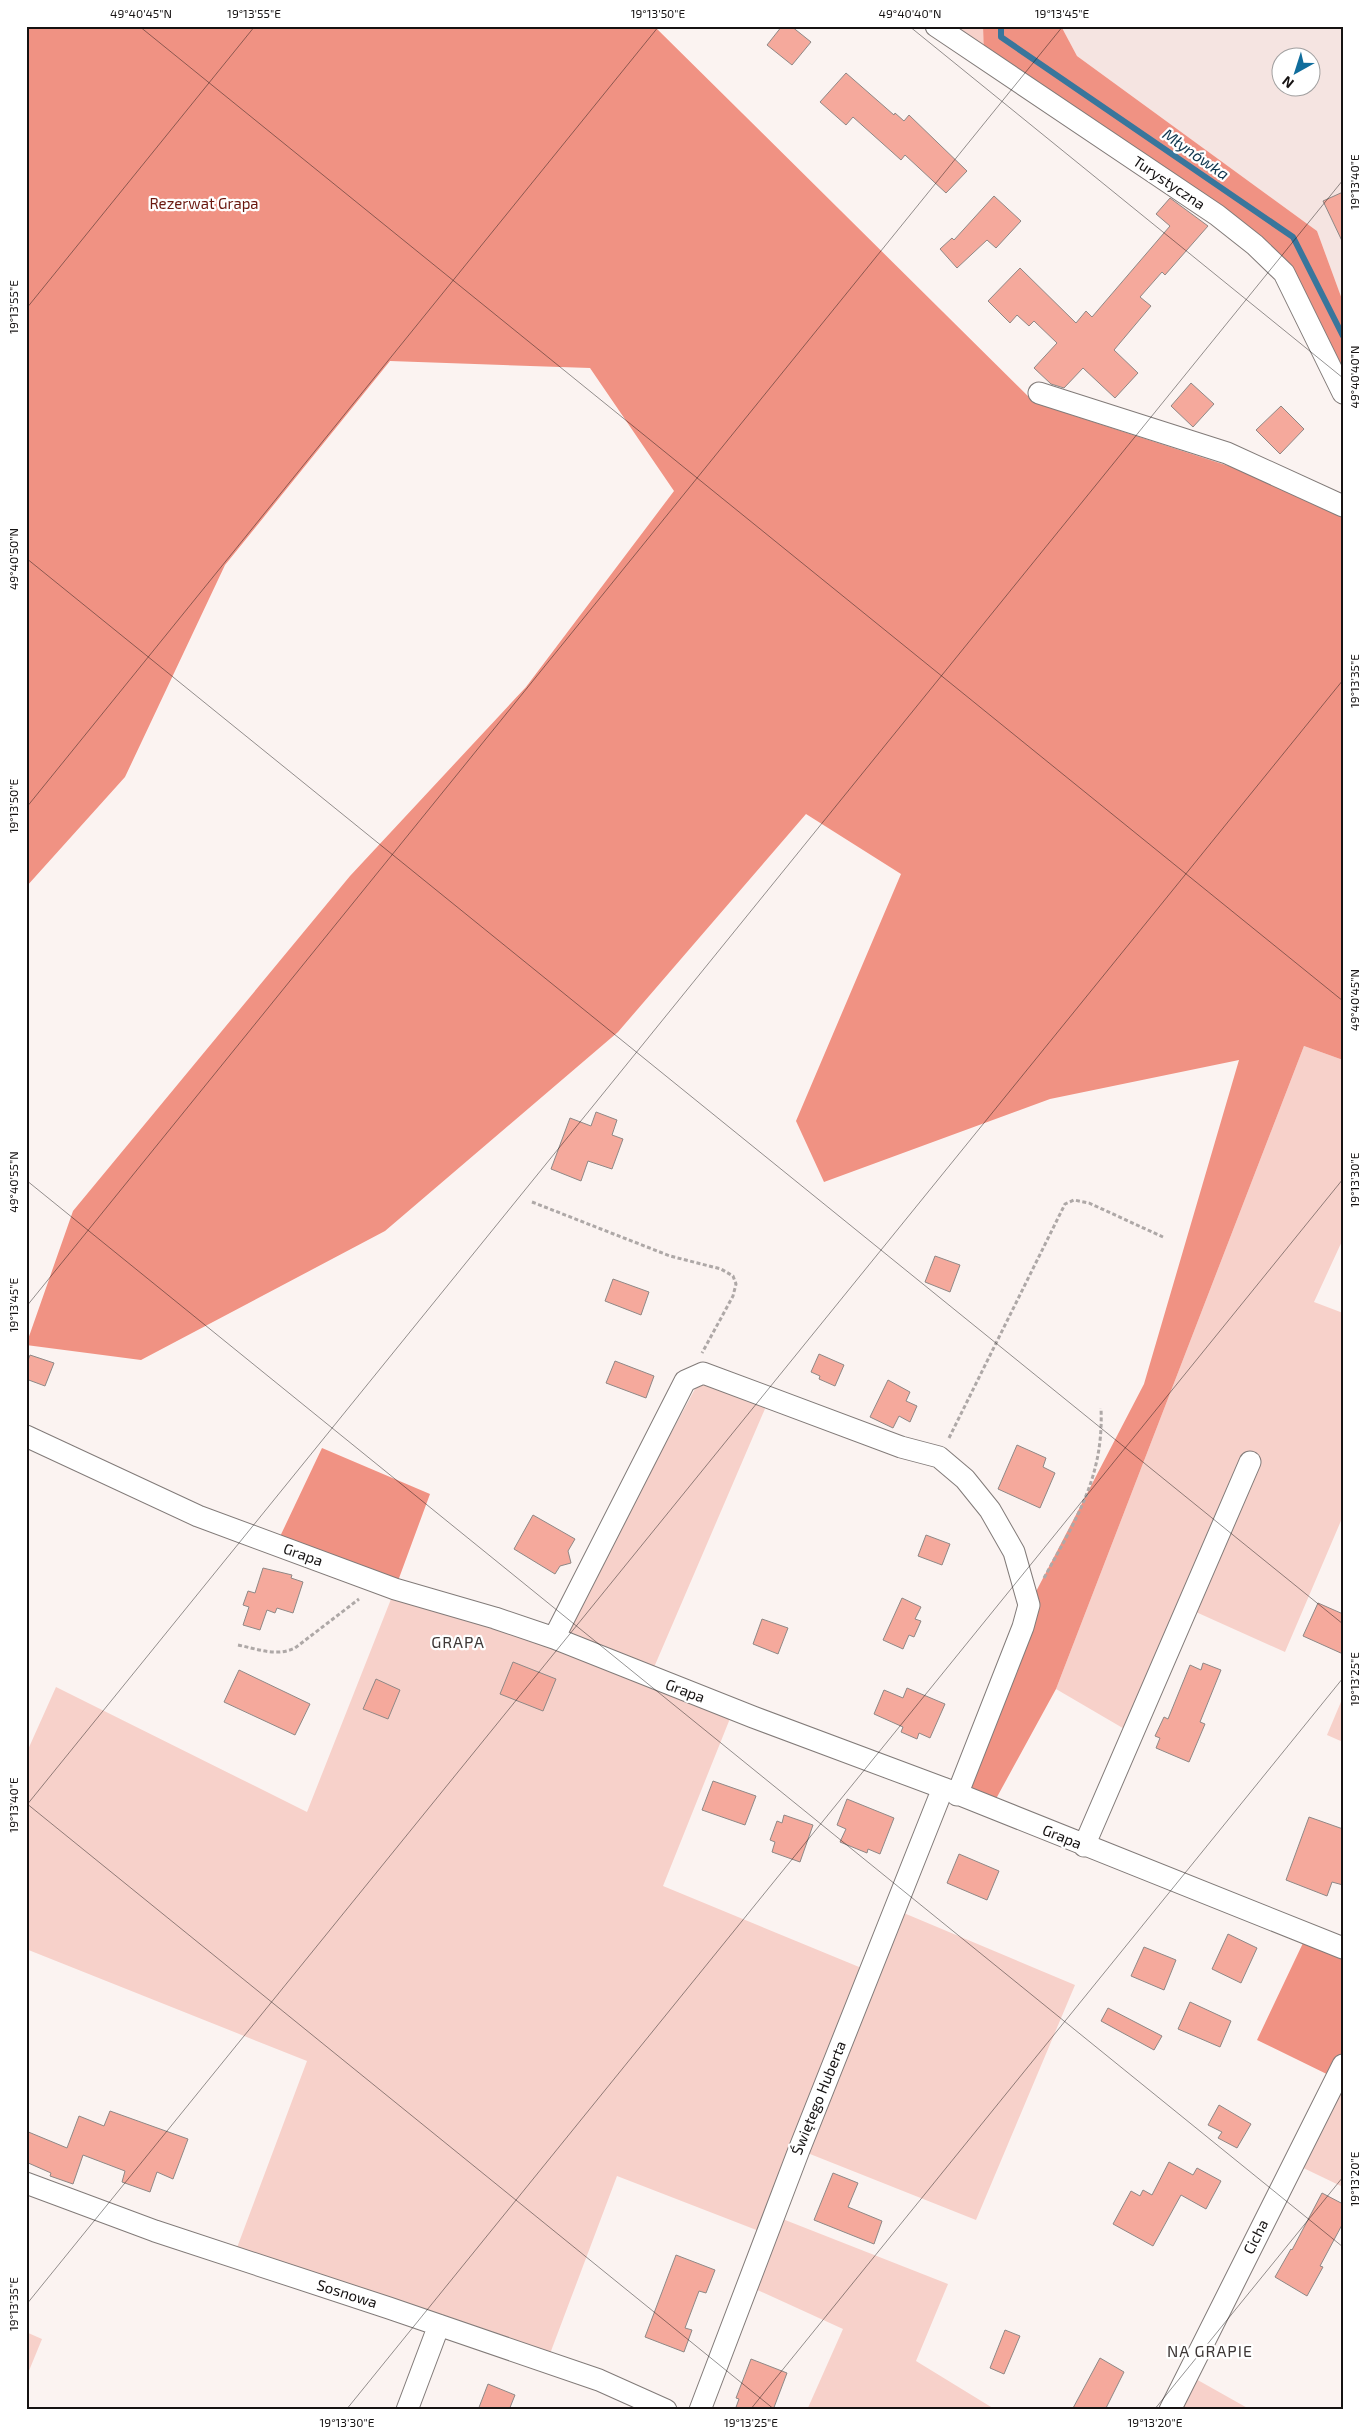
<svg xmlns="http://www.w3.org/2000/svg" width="1369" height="2436" font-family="'Exo 2',sans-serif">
<rect width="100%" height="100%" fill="#fbf3f1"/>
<path fill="#f5e4e1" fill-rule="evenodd" d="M1061,26h282v276l-26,-71 -240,-175zM1282,58h30v30h-30z"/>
<path fill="#f7d1ca" d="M936,26h47l1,33z
M1304,1046l39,14v179l-29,63 29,11v203l-58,136 -98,-44 -54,126 -77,-45z
M705,1383l62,21 -115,268 -91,-36 134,-247z
M395,1589l336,127 -68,170 201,83 -105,262 -142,-55 -69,183 -313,-106 72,-192 -281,-112v-195l30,-67 251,125z
M1343,1697v45l-16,-7z
M899,1911l176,74 -99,235 -171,-68z
M1343,2086v101l-50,-24z
M780,2218l168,66 -32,77 80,49h-189l36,-81 -90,-41z
M26,2332l16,7 -16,39z
M1187,2374l64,36h-81z"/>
<path fill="#f09283" d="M26,26h628l381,377 206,67 102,37v553l-39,-14 -248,643 -65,119 -34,-13 72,-190 115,-221 95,-324 -189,39 -226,83 -28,-61 105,-247 -95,-60 -188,218 -233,199 -244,129 -115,-15 47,-134 277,-335 176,-189 148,-196 -84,-123 -200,-7 -165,204 -100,212 -99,110z
M983,26h78l16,30 240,175 26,71v91l-59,-120 -300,-214z
M322,1448l108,46 -35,95 -119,-44z
M1303,1943l40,16v123l-86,-42z"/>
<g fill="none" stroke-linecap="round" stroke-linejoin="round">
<path stroke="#39769c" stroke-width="6" d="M1001,26v11l292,200 50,99"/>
</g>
<path fill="#f5a99c" stroke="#8f8886" d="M782,26h9l20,16 -19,23 -25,-20z
M846,73l48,42 1,-2 9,8 5,-6 58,56 -21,22 -41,-38 -4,5 -48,-43 -7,8 -26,-23z
M1343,192v51l-20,-42z
M994,196l27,25 -25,27 -9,-8 -30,28 -17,-19 12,-11 2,2z
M1170,198l38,28 -43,49 -3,-3 -22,25 11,9 -37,44 24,23 -23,25 -32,-30 -19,20 -13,-4 -17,-16 23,-25 -23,-22 -5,5 -12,-11 -7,8 -22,-22 32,-33 56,55 10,-12 6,6 78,-91 -14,-12z
M1191,383l23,21 -21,23 -22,-21z
M1281,406l23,23 -24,25 -24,-24z
M596,1112l21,8 -5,15 11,4 -11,30 -24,-8 -7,20 -30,-12 19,-51 21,8z
M935,1256l25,9 -10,27 -25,-10z
M613,1279l36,13 -8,23 -36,-14z
M819,1354l25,11 -9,21 -16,-7 1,-3 -9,-4z
M30,1355l24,8 -9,23 -19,-7v-13z
M615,1361l39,15 -8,22 -40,-15z
M888,1380l22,12 -4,9 11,5 -7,16 -11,-6 -6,12 -23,-11z
M1017,1445l29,13 -3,9 12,6 -15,35 -42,-19z
M533,1515l42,24 -7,12 3,12 -11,3 -5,8 -41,-25z
M926,1535l24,9 -8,21 -24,-9z
M263,1568l29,7 -1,3 12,4 -10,31 -16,-5 -2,5 -8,-3 -7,20 -17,-5 6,-18 -6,-2 5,-14 7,2z
M902,1598l19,9 -6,12 6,2 -7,16 -5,-2 -6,14 -20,-9z
M1318,1603l25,11v40l-40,-18z
M762,1619l26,9 -10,26 -25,-10z
M513,1662l43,17 -13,32 -43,-17z
M1203,1663l18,7 -21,52 5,2 -16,38 -33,-14 4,-10 -5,-2 9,-19 4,2 22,-54 11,5z
M239,1670l71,34 -15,31 -71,-33z
M376,1679l24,11 -12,29 -25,-10z
M907,1688l38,16 -15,34 -11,-5 -2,6 -16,-7 2,-5 -29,-13 10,-24 19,8z
M713,1781l43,15 -11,29 -43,-15z
M847,1799l47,19 -14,36 -12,-5 -1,4 -27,-11 6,-13 -9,-4z
M784,1815l29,10 -13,37 -28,-10 3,-10 -5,-2 7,-19 5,2z
M1309,1817l34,12v56l-11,-3 -5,14 -41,-16z
M959,1854l40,17 -12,29 -40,-17z
M1228,1934l29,14 -16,35 -29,-14z
M1144,1947l32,13 -12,30 -33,-14z
M1190,2002l41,19 -11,26 -42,-18z
M1108,2008l54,28 -8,14 -53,-29z
M1219,2105l32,19 -14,24 -19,-10 4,-6 -14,-7z
M110,2111l78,28 -15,40 -16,-7 -7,20 -28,-10 3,-11 -42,-16 -10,29 -23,-8 1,-3 -25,-11v-31l41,17 12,-32 25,10z
M1169,2162l24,13 4,-7 24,13 -15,28 -25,-14 -28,51 -40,-22 18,-33 9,5 3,-6 9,5z
M833,2173l25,10 -10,24 34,14 -8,23 -60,-24z
M1322,2193l21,11v19l-23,43 3,1 -16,29 -32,-19 16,-28 1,1z
M676,2255l39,15 -9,23 -7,-2 -14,37 7,2 -8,22 -39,-15z
M1005,2330l15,6 -16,38 -14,-6z
M1100,2358l24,14 -19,38h-33z
M751,2359l36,14 -14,37h-38l4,-11 -3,-1z
M488,2384l27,11 -6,15h-31z"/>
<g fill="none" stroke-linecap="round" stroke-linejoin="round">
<defs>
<path id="minor" d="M936,26l281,189 38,30 29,28 59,120
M1039,393l188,60 116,53
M26,1436l172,80 197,73 100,29 59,20 199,79 190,71 400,160
M554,1638l131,-257 18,-8 198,74 38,10 26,22 25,31 24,42 15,53 -6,22 -66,168
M1084,1846l166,-384
M26,2183l129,48 234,77 210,72 67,30
M407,2410l32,-85
M700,2410l99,-260 144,-362
M1170,2410l173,-345"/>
</defs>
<use href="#minor" stroke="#827b79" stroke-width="23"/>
<path stroke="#aea8a7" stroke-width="3" stroke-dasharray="4 2.5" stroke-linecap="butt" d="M532,1202l138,54 51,13 12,7 3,8 -3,12 -31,57
M949,1438l116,-234 9,-4 15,3 74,34
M1044,1578c32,-59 60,-101 57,-170
M238,1645c20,4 38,12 57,3l64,-49"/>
<use href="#minor" stroke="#fff" stroke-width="21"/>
</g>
<path fill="none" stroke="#151212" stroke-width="1" stroke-opacity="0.45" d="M139,26l1204,975M909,26l434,352M26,309l229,-283M26,558l1317,1066M26,808l633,-782M26,1180l1317,1067M26,1307l1037,-1281M26,1803l749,607M26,1806l1317,-1626M26,2305l1317,-1625M346,2410l997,-1231M750,2410l593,-732M1154,2410l189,-233"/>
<g text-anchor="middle" stroke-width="4.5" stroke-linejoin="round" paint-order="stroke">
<g font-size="15" fill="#151212" stroke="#fff">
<text transform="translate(1169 183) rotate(34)" y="5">Turystyczna</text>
<text transform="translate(303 1555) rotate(20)" y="5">Grapa</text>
<text transform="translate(685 1691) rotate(21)" y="5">Grapa</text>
<text transform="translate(1062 1837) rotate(22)" y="5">Grapa</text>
<text transform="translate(819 2098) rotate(-68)" y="5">Świętego Huberta</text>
<text transform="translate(1256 2237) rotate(-63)" y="5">Cicha</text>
<text transform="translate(347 2294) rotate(18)" y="5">Sosnowa</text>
</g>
<g font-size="15" fill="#6a180f" stroke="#fff">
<text x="204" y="209">Rezerwat Grapa</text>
</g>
<g font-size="16" font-style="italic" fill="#11374e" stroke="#fff">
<text transform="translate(1196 154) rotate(35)" y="6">Młynówka</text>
</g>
<g font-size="16" letter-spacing="1" fill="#3e3736" stroke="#fff">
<text x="458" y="1648">GRAPA</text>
<text x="1210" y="2357">NA GRAPIE</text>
</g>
</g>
<rect width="1369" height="2436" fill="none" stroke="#ffffff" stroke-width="55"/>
<g transform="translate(1296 72) rotate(219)"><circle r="24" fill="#ffffff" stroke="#a1a0a0"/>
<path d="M0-4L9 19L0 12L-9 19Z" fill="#106d9c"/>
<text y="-8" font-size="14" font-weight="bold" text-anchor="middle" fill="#151212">N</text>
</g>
<rect x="28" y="28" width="1314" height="2380" fill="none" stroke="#151212" stroke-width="2"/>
<g font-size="12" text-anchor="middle" fill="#151212">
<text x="141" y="18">49°40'45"N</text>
<text x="254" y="18">19°13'55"E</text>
<text x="658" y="18">19°13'50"E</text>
<text x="910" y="18">49°40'40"N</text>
<text x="1062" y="18">19°13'45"E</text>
<text transform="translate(1355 182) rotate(-90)" y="4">19°13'40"E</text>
<text transform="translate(14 307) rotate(-90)" y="4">19°13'55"E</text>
<text transform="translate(1355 377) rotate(-90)" y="4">49°40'40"N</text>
<text transform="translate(14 559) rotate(-90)" y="4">49°40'50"N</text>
<text transform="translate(1355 681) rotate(-90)" y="4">19°13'35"E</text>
<text transform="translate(14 806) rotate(-90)" y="4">19°13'50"E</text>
<text transform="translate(1355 1000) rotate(-90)" y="4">49°40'45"N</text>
<text transform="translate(1355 1180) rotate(-90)" y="4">19°13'30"E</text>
<text transform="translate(14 1182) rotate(-90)" y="4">49°40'55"N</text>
<text transform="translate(14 1305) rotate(-90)" y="4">19°13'45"E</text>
<text transform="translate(1355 1679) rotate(-90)" y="4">19°13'25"E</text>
<text transform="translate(14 1805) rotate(-90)" y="4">19°13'40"E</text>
<text transform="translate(1355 2179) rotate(-90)" y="4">19°13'20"E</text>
<text transform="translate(14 2304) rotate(-90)" y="4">19°13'35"E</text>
<text x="347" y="2427">19°13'30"E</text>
<text x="751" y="2427">19°13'25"E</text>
<text x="1155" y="2427">19°13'20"E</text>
</g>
</svg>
